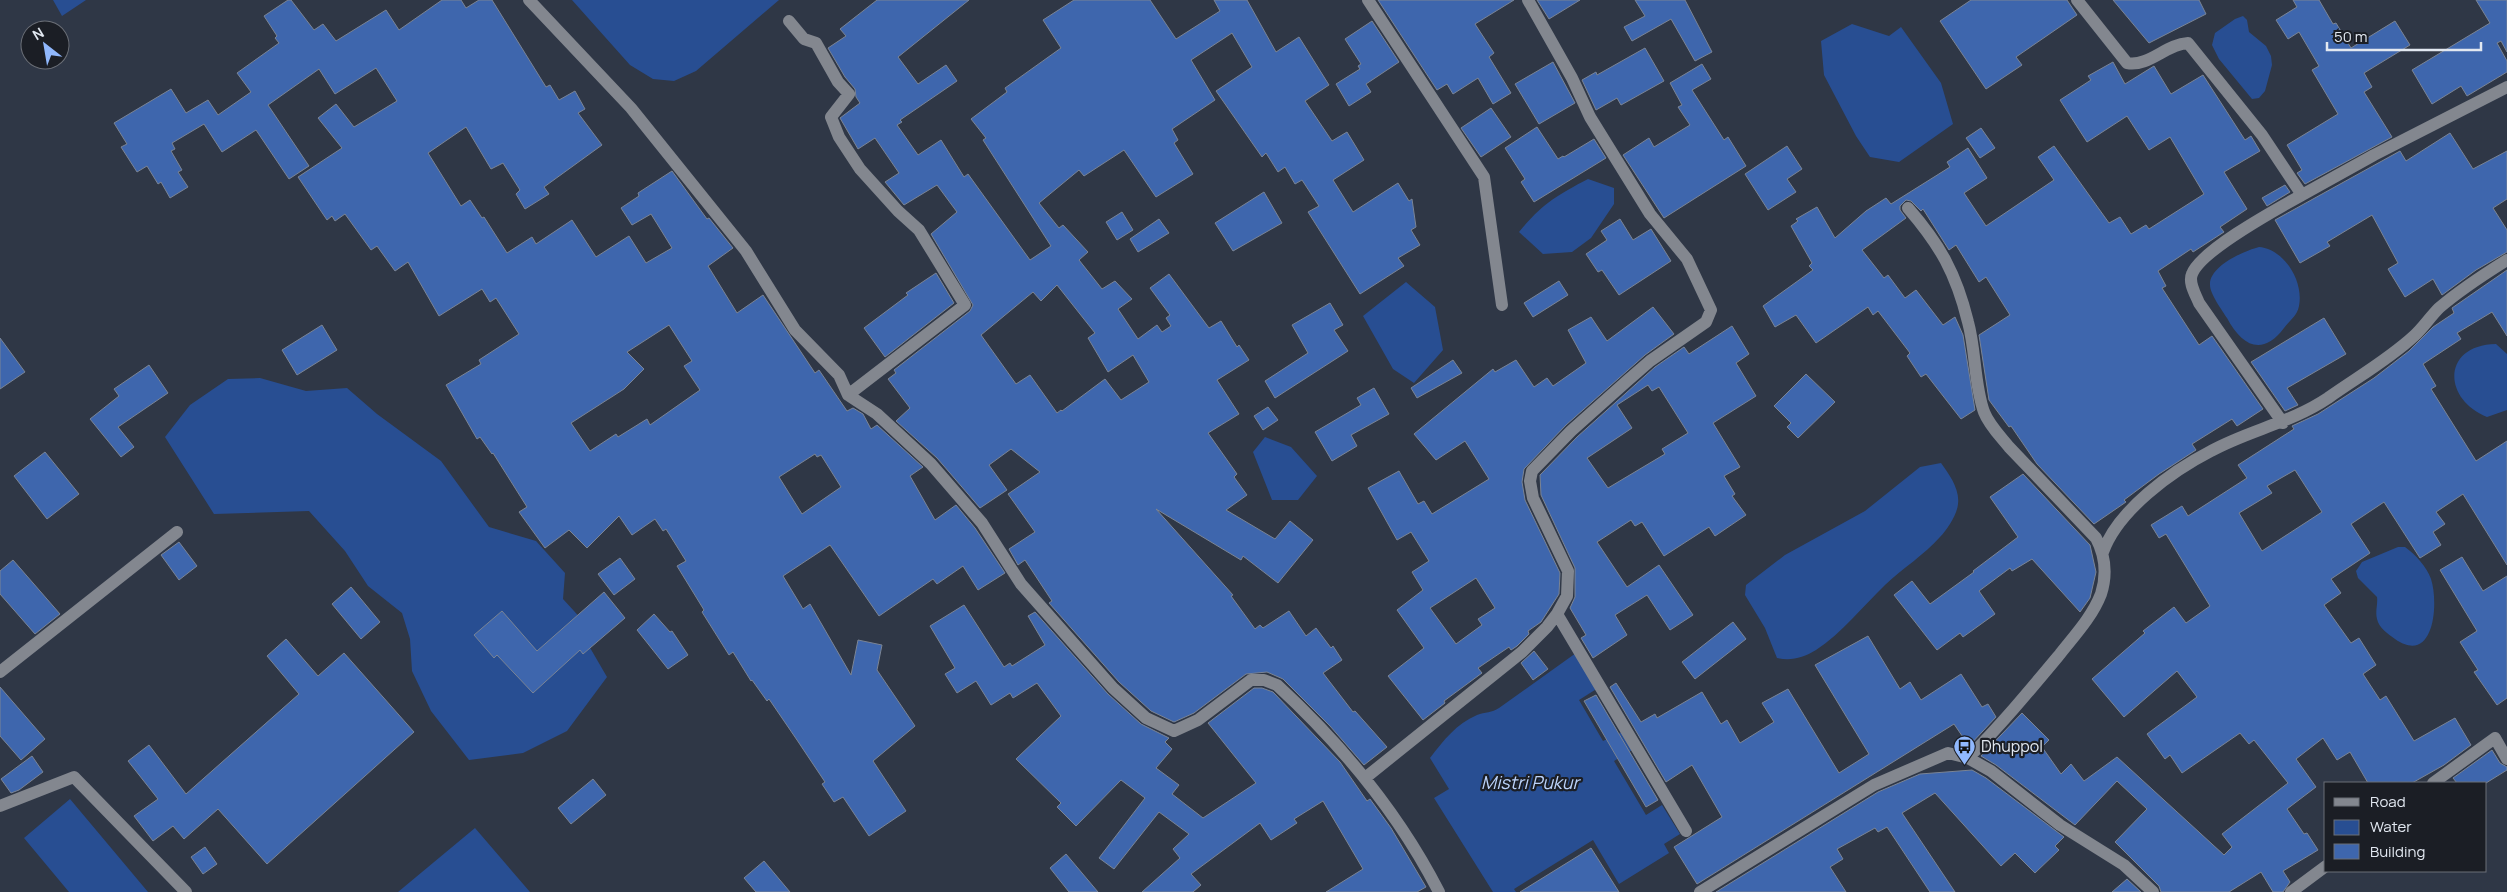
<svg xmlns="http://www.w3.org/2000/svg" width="2507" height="892" font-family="Manrope,sans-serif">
<rect width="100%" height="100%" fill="#2f3746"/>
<path fill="#284e92" d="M53,0h33l-24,16z
M572,0h207l-83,71 -22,10 -21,-2 -23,-14z
M2243,16l4,4 2,12 17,14 5,10 1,9 -7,26 -6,7 -7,1 -33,-40 -7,-14 3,-12 20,-14z
M1852,24l37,12 12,-9 40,56 12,41 -54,38 -29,-5 -14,-21 -32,-61 -3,-34z
M1588,179l26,9v16l-23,34 -19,14 -29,2 -24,-22c22,-27 38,-37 69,-53z
M2259,247c25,2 45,34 40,59 -2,10 -9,14 -15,22 -22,29 -42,18 -57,-10 -5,-8 -17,-24 -17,-33 -1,-19 34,-34 49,-38z
M1406,282l29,25 8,43 -29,33 -21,-14 -30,-53z
M2496,344l11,10v56l-20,7c-45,-18 -45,-72 9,-73z
M260,378l46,13 41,-3 30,26 64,47 48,66 47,14 29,32 -2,26 22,24 4,23 18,31 -40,54 -44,22 -54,7 -38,-49 -19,-40 -2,-32 -8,-26 -34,-27 -23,-35 -36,-40 -95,3 -49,-77 25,-32 38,-26z
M1265,437l26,10 26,29 -19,24h-26l-19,-48z
M1941,463c8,11 19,26 17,41 -1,11 -11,26 -18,33 -16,18 -37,31 -55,48 -22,21 -43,48 -69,65 -13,8 -25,11 -39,8l-12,-30 -20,-33 1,-10 39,-30 80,-44 55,-44z
M2398,547h7c10,7 22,20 26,32 8,25 3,87 -36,60 -7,-5 -16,-11 -18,-20 -2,-7 1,-15 0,-22l-19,-19 -2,-7 6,-9z
M1576,653l22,35 -19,12 24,41 19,-9 10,18 -18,11 32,54 16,-10 18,29 -16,10 5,9 -50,31 -26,-44 -79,49 2,3h-23l-59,-94 15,-9 -19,-31c14,-18 26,-34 47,-43 8,-3 15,-2 22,-7z
M70,799l78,93h-79l-45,-54z
M475,828l55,64h-132z"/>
<path fill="#3e66ad" stroke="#7a8495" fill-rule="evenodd" d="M288,0h3l23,30 9,-6 13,17 50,-31 13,20 43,-30h19l5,8 13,-8h13l54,87 4,-2 9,15 16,-9 10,18 -7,4 24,32 -58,42 5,7 -24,15 -9,-15 4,-4 -17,-27 -12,6 -25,-42 -38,26 33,53 9,-6 12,18 2,-1 23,36 25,-16 4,7 36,-24 24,37 33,-21 17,27 26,-15 -21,-34 -19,11 -11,-17 18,-12 -1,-3 34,-22 35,48 2,-1 24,30 -25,18 29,47 26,-18 52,78 4,-3 28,41 6,-3 10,6 8,15 6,-4 46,42 -13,9 25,44 21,-15 19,23 30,45 -27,17 -15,-24 -26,18 -4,-5 -54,37 -49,-71 -47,31 20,33 7,-5 41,71 7,-35 24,5 -5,25 38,56 -42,35 33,50 -37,25 -26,-39 -9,5 -12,-18 3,-2 -28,-42 -28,-41 -2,2 -15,-21 -1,1 -18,-29 -4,3 -27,-43 2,-2 -27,-44 9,-5 -20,-32 -3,2 -8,-12 -23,16 -13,-19 -32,32 -18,-18 -24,18 -26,-36 8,-5 -34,-54 -1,1 -12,-17 -3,2 -31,-54 35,-21 -2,-4 40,-26 -23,-36 -6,4 -8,-13 -43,27 -31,-54 -13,9 -18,-25 -6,4 -26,-36 -10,7 -3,-5 -5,4 -29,-43 44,-29 -24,-30 18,-14 18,23 43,-26 -21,-33 -41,26 -16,-25 -51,36 41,61 -20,13 -33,-49 -34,22 -18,-28 -32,19 3,6 -4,2 11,19 -4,2 10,15 -18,11 -9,-16 -3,2 -11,-18 -10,6 -16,-25 6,-3 -13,-21 57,-34 15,24 22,-13 10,15 33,-23 -14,-19 42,-30 -4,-5 2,-2 -13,-20zM669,325l23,36 -8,5 16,24 -50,35 -3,-6 -29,18 -2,-3 -26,17 -19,-28 53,-34 20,-20 -17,-17zM815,454l2,3 4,-2 20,32 -39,27 -23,-37z
M877,0h92l-71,57 20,27 28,-19 11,16 -57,39 2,2 -5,3 21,30 23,-15 23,37 4,-3 62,86 21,-14 -68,-106 3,-2 -15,-19 36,-27 -2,-4 56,-40 -18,-28 31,-20h76l26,39 44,-28 -6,-11h33l29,52 23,-15 30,48 -24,16 27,40 15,-9 17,28 -31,20 20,32 45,-29 11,18 3,-2 4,28 -5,3 9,15 -22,13 6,8 -44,28 -52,-82 11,-6 -17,-26 -7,4 -10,-17 -7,5 -12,-19 -4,4 -46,-66 36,-24 -20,-34 -41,27 24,40 -43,29 6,11 -4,3 19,31 -37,23 -32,-47 -40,26 -5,-6 -40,33 20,25 4,-3 25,27 -9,8 23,29 13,-8 17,18 -14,10 20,30 19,-14 5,7 9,-6 -5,-8 4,-3 -20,-27 19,-14 40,54 12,-7 16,26 2,-2 10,15 -32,20 22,34 -31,19 29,41 -3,3 13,18 -21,15 49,29 15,-18 23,19 -35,43 -35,-27 -2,4 -85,-51 77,86 -2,1 24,33 5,-4 3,3 26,-17 17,25 10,-8 15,20 2,-2 9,14 -19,13 30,39 2,-1 32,36 -23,18 -34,-39 -47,-47 -16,-7 -21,2 -52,39 -20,9 -23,-11 -32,-29 -70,-79 3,-2 -27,-41 -7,5 -9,-16 26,-17 -27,-38 32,-22 -29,-23 -22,16 18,25 -27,18 -43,-50 -41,-37 14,-13 -22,-29 8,-6 -2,-3 76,-59 3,-6 -42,-71 26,-22 -20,-27 -33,20 -19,-23 14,-9 -24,-35 -17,11 -18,-31 20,-15 -4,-6 -1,-8 -10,-12 -17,-29 18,-12 -6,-7zM1057,285l38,48 -7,5 20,34 25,-17 16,27 -28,18 -16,-21 -43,32 -1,-1 -4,3 -27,-38 -14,9 -35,-49 52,-43 8,9z
M1378,0h136l-39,24 19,29 -5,4 22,36 -18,11 -15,-26 -25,16 -6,-10 -10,6z
M1537,0h43l-31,19z
M1635,0h50l27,52 -17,9 -24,-42 -39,22 -8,-14 21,-11z
M1971,0h96l10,15 -61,42 6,8 -36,24 -46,-68z
M2113,0h86l7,14 -57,29z
M2293,0h26l14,24 3,-1 15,25 44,-27 15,24 -46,28 8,14 -8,5 28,45 -87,47 -8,-11 5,-3 -15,-25 51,-31 -26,-44 7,-4 -20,-34 -11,7 -12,-19 21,-13z
M2476,0h31v52l-6,-11 -4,2 10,18v11l-40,24 -6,-10 -29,18 -20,-34 78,-47z
M1372,21l27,41 -33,22 5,8 -22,14 -13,-22 24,-15 -2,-3 3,-2 -16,-25z
M1645,48l19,33 -43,24 -4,-7 -21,12 -14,-30 14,-8 1,3z
M1553,62l22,41 -36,21 -24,-40z
M2113,62l12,22 29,-18 17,28 32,-19 42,65 6,-4 9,15 -36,21 23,37 -27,18 4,5 -31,20 -2,-3 -33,22 8,15 -4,2 37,57 13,-9 51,73 -26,17 -5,-7 -40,25 4,6 -37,24 -35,26 2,2 -32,22 -57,-60 -26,-38 -2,1 -20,-27 -10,-65 31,-20 -24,-38 -7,5 -23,-37 -7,5 -26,-41 -2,2 -10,-10 -5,-1 -6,6v4l6,8 -44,32 22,28 4,-3 17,23 11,-8 27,35 12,-8 8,18 12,75 -14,9 -35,-45 -5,3 -14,-21 3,-3 -32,-42 -5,4 -5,-8 -52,36 -20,-28 -21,12 -12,-21 50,-36 -4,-4 3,-3 -21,-37 7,-5 -2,-2 21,-12 18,31 31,-27 20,-13 5,6 59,-37 -3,-5 21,-14 19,30 -23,15 22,33 68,-46 -16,-23 16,-11 55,77 11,-6 11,17 15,-9 3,4 55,-35 -34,-57 -21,13 -22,-34 -40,26 -27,-42 31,-20 -3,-4z
M1702,64l9,15 -19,11 32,50 4,-3 18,29 -82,52 -41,-63 26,-17 5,9 36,-22 -12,-18 4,-2 -12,-22z
M1491,108l20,29 -30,20 -20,-29z
M1537,127l21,32 5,-3 1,1 30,-18 12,19 -72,44 -13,-20 4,-3 -20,-31z
M1981,128l14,20 -15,10 -14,-20z
M2450,133l23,36 34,-18v48l-14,9 14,22v22l-31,18 -34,25 -9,-16 -28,18 -17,-28 10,-6 -26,-48 -45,27 3,4 -30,17 -25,-43 125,-69 6,10z
M1787,146l15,23 -15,10 9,13 -28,18 -23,-36z
M2285,185l5,7 -23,14 -5,-8z
M1264,192l18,31 -49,28 -18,-28z
M1122,212l11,18 -16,10 -11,-18z
M1159,219l10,14 -31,19 -8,-13z
M1620,219l13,21 18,-11 20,32 -52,34 -17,-25 -4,2 -12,-18 21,-14 -6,-9z
M2507,270v66l-15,-24 -35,21 4,6 -38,25 13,22 -5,3 45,72 31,-20v124l-44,-71 -27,18 9,12 -12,8 8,13 -21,13 -36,-56 -33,22 19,29 -39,26 10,14 -17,12 27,38 8,-5 17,27 -13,9 17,26 6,-4 28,45 41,-23 16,27 -27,20 -32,18h-44l-18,-31 -13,8 -14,-22 -27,21 20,28 -29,22 17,25 3,-1 11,17 -35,21 7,11 -7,10h-10l-12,-20 -32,20h-68l-2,-6 -44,-44 32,-33 -30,-28 -42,44 -79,-60 -15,-9 41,-43 27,27 -7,7 19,27 10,-10 13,17 33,-24 107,98 8,-8 -10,-13 66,-51 -34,-43 -5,4 -9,-11 -58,40 -12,-18 -5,4 -18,-25 50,-37 -20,-26 -53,46 -32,-38 53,-46 -2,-2 31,-24 12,16 24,-17 -44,-72 -7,4 -8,-13 31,-19 6,10 59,-38 -9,-13 56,-36 -2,-3 26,-12 56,-36 35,-27 24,-24 21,-14 -2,-5zM2295,470l27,42 -60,39 -23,-38 33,-20 -5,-7z
M936,273l18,30 -69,54 -21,-29 44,-33 -2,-2z
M1559,281l9,14 -35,22 -9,-14z
M1330,303l13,22 -9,5 14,21 -73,47 -10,-17 43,-28 -16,-28z
M1653,307l21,27 -29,21 -79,70 -42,44 -2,13 3,18 35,73 -1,21 -18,28 -13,9 1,3 -12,12 -6,4 -2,-3 -31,21 4,5 -38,28 1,2 -22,17 -35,-44 36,-28 -27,-38 26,-20 -11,-18 17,-11 -18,-29 -14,8 -29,-52 31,-17 19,33 6,-3 8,13 57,-35 -24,-38 -29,19 -22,-26 79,-65 2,3 21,-12 18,27 13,-9 6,8 33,-23 -18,-33 23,-13 16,24zM1476,578l19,30 -17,11 4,6 -26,19 -26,-36z
M2324,318l22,36 -59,34 11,17 -13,6 -34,-49z
M322,325l15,25 -40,25 -15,-25z
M1732,326l17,28 -13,9 20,33 -43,27 27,44 -16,9 11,18 -3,2 14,19 -31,21 -6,-9 -45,29 -22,-34 -7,4 -4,-6 -34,22 30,45 32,-22 34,50 -23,15 -23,-35 -32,20 12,20 -34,23 -12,-20 5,-3 -16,-27 5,-11v-29l-34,-73 -1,-20 37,-38 78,-70 29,-20 5,7zM1648,385l4,6 7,-4 29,46 -26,16 3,5 -57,34 -21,-30 45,-30 -15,-23z
M0,338l25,34 -25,17z
M1453,360l9,13 -45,25 -6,-10z
M149,365l19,28 -50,34 16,20 -13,10 -31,-38 29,-23 -5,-7z
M1806,374l29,28 -37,36 -11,-11 4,-4 -17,-17z
M1374,388l15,26 -38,21 6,11 -25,15 -17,-29 46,-27 -4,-7z
M1268,407l10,13 -15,10 -9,-14z
M45,452l34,42 -32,25 -33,-43z
M2023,474l67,71 6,27 -6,26 -10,14 -48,-53 -20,12 -2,-3 -31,23 16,23 -32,23 -3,-4 -23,17 -43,-55 18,-14 18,23 44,-32 -1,-1 45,-34 -28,-40z
M179,542l18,24 -18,14 -18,-25z
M2462,557l21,34 24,-15v122l-10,7 -23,-33 4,-2 -18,-28 17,-11 -37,-61z
M620,558l15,21 -21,16 -16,-21z
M13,560l47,54 -25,20 -35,-40v-23z
M351,587l29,35 -19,17 -29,-35z
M604,592l21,26 -42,36 -3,-4 -47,43 -36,-38 -3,3 -20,-23 28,-24 35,40z
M964,605l40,62 6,-4 2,3 33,-21 -17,-29 7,-4 73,82 33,30 28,14 -4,4 7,7 -16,19 23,17 -7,9 31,24 53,-35 -48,-60 46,-35h8l11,4 67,70 27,39 3,-2 21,29 35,59 -9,5h-91l37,-23 -40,-68 -29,18 3,4 -26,17 -11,-17 -69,51 10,11 -8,7h-51l38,-34 -7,-9 16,-15 -30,-22 -45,57 -15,-11 46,-60 -24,-18 -45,46 -19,-19 4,-4 -45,-44 45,-43 -24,-33 -24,15 -3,-5 -19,12 -15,-24 -19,12 -12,-19 10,-6 -25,-42z
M654,614l16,18 2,-1 16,24 -20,14 -31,-39z
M1733,622l13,17 -51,40 -13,-17z
M1868,636l32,53 10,-7 11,18 40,-26 21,33 6,-3 8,13 -27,29 -15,-22 -257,160 -23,-37 48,-30 -30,-52 -26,17 -56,-95 6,-4 25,39 14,-8 2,4 45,-26 19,32 6,-4 13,23 34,-21 -12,-19 26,-14 51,84 30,-19 -54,-89z
M286,639l32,37 26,-23 70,79 -147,132 -49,-55 -34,30 -11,-13 -20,15 -19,-25 24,-17 -30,-38 21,-16 37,49 113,-100 -32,-38z
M1534,651l14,18 -15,11 -12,-17z
M0,687l45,52 -24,21 -21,-24z
M1596,695l62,105 -12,7 -62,-106z
M2492,750l8,13 7,4v3l-21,13h-29l-4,-5z
M32,756l11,16 -24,18 -8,3 -10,-14z
M1972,770l14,8 78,59 -9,9 4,4 -24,23 -20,-20 -14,13 -66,-73 -33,20 53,79h-25l-43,-65 -9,5 -3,-4 -38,21 6,10 -13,8 16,25h-130l162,-100 42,-18z
M593,779l13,16 -35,29 -13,-16z
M205,847l12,17 -14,10 -12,-17z
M1591,848l28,44h-99z
M1066,854l32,38h-29l-19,-24z
M764,861l26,31h-34l-12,-14z
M2127,879l14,13h-29z"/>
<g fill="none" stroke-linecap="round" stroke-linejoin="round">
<path stroke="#83878f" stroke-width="12" d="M529,0l102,108 115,143 49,79 44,45 9,20 29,19 54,50 51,59 39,61 92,104 33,30 28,13 24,-11 53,-40h13l13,5c65,60 122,129 162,207
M1368,0l116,177 18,128
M2077,0l50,63c22,4 39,-19 61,-20l74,92 40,60c-25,14 -101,55 -110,79 -4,9 4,21 7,29l84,120
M789,21l15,18 12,4 22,39 11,12 -18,23 8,20 21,32 38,42 21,19 46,75 -117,90
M2302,195l72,-40 133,-68
M1908,208c32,37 48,65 60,114 8,29 6,62 16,90 5,13 16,24 25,35l87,91c9,17 11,37 5,56 -9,23 -26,41 -41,60 -30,36 -59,71 -92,104
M2103,552c15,-42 69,-81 108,-101 38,-21 80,-28 117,-53 28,-20 60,-38 86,-62 9,-8 16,-19 25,-28 21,-18 44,-33 68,-48
M1557,614l129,217
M0,672l177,-140
M1365,778l157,-126 25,-25 10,-13 10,-18 1,-25 -35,-73 -3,-17 2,-10 39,-40 56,-50 23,-20 56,-39 5,-12 -24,-51 -37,-45 -60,-97 -18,-39 -44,-78
M2433,783l62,-45 12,21
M0,806l74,-29 112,115
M1700,892l174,-107 74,-32 20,5 23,13 69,54 64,40 29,27
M2291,892l35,-26"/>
</g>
<defs>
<symbol id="bus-pin" viewBox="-11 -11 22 30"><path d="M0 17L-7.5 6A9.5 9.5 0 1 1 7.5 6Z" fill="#90b8fd" stroke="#1b1e25"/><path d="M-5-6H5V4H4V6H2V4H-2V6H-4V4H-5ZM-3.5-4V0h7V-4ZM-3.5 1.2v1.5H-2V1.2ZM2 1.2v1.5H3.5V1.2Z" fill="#111"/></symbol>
</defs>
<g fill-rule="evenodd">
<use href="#bus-pin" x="1952" y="734" width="25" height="34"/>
</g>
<g text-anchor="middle" stroke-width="4.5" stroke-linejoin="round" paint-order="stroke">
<g font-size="16" fill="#e2e8f1" stroke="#1b1e25" text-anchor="start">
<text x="1981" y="752">Dhuppol</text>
</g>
<g font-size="18" font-style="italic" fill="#bbd2f9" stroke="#1b1e25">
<text x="1530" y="789">Mistri Pukur</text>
</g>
</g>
<rect x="2324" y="782" width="162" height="90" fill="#1b1e25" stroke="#6b6f77"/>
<rect x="2334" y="798" width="25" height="8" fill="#83878f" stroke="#6b6f77"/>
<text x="2370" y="807" font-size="15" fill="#e2e8f1">Road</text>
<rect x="2334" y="820" width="25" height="15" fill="#284e92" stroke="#6b6f77"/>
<text x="2370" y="832" font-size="15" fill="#e2e8f1">Water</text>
<rect x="2334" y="844" width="25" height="15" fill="#3e66ad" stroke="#6b6f77"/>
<text x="2370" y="857" font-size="15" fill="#e2e8f1">Building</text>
<g transform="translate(45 45) rotate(329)"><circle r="24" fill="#1b1e25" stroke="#6b6f77"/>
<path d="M0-4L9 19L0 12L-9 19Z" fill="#90b8fd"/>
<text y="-8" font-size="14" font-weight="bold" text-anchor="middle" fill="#e2e8f1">N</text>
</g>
<path d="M2327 42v8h154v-8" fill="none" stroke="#e2e8f1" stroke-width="2.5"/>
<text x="2334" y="42" font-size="15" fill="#e2e8f1" stroke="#1b1e25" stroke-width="4" paint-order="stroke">50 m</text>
</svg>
